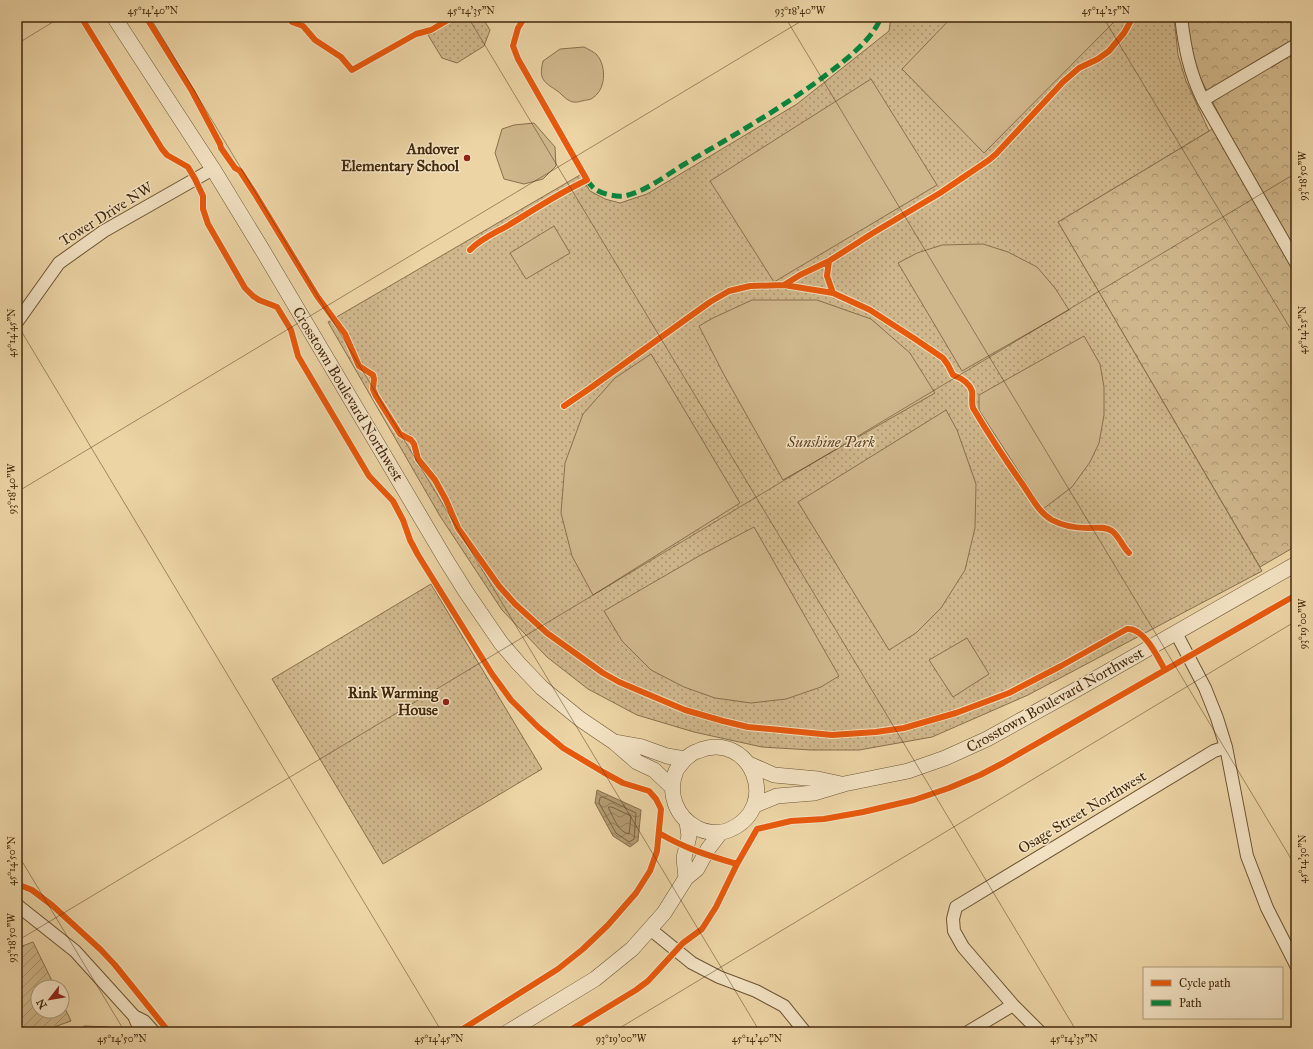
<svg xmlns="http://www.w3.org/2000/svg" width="1313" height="1049" font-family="'IM FELL Great Primer',serif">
<defs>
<pattern id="forest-crowns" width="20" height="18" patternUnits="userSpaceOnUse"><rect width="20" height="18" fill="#cfb78b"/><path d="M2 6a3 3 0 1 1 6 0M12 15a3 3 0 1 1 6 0" fill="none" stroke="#aa9570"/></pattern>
<pattern id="wetland-marsh" width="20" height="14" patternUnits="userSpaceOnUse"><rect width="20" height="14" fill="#cfb78b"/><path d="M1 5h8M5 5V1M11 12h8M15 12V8" fill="none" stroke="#aa9570"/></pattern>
<pattern id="park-dots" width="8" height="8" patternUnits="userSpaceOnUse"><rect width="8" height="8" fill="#cfb78b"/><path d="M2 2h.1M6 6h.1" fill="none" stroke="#aa9570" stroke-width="1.8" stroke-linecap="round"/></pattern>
<pattern id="garden-furrows" width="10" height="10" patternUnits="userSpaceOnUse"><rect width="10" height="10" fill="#cfb78b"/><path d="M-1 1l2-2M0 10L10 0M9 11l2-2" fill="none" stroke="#aa9570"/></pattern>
<pattern id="water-waves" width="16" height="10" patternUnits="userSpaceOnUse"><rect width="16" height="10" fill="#b29a71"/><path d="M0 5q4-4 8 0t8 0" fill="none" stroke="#927e5b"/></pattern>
</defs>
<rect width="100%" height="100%" fill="#ecd4a5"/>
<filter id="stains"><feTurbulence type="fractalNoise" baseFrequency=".005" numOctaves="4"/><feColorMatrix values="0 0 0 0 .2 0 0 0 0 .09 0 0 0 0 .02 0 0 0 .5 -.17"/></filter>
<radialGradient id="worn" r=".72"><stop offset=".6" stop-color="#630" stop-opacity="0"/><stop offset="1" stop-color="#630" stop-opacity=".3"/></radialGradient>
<path fill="url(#forest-crowns)" stroke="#88704c" d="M1187,17h109v529l-36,21 -202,-345 151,-91 14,-9 -30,-58z"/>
<path fill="url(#wetland-marsh)" stroke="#88704c" d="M84,1026l26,1 4,5h-38z"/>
<path fill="url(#park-dots)" stroke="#88704c" d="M459,17h23l8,13 -6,16 -27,17 -15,-5 -14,-23z
M891,17h283l4,38 8,26 23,50 -151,91 204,349 -234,124 -96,42 -73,13h-48l-49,-3 -68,-15 -57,-17 -49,-26 -41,-32 -45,-47 -62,-94 -112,-194 252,-147 10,16 15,8 15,4 27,-9 150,-90 92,-73z
M431,584l111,185 -159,95 -111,-185z"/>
<path fill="url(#garden-furrows)" stroke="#88704c" d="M33,942l22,45h-17v24h24v-9l9,19 -31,11h-23v-84z"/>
<path fill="#cfb78b" stroke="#88704c" d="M952,17h167l-135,136 -82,-84z
M584,47c4,2 10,5 13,8 10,12 9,36 -6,44 -2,1 -6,1 -9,2 -3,1 -8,2 -12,0 -5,-2 -9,-8 -14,-11 -14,-9 -17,-12 -13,-29l17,-12z
M871,79l66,106 -163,97 -64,-101z
M534,123l21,24 1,19 -13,13 -19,5 -20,-5 -9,-26 7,-24 12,-4z
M554,226l16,27 -44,26 -16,-26z
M983,244l25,8 29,15 18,21 14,22 -107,61 -64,-108 19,-10 25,-8z
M752,300h65l54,19 39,34 25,40 -152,87 -60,-107 -24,-47 14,-8z
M1084,336l16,28 4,23v28l-5,28 -9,19 -18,25 -29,22 -64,-99v-15z
M651,354l89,149 -147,92 -21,-39 -11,-43 4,-50 18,-49 32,-36z
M946,410l11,20 19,54 -1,44 -10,42 -24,38 -25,25 -27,17 -91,-148z
M754,527l85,149 -18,11 -35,12 -35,4 -36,-5 -31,-11 -33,-17 -29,-29 -18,-30 95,-55z
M967,638l22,36 -36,23 -24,-37z"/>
<path fill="url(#water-waves)" stroke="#856d49" d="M597,790l44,20 -3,31 -8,6 -17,-11 -18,-33z"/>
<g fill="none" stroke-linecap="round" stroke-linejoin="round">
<path stroke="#7a623f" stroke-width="1" d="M603,797l33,16 -2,26 -5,3 -13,-9 -17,-30 1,-5z
M609,807h3l19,9 -2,18c-11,-2 -15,-16 -20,-25z"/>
<defs>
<path id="minor" d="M1181,17c4,32 8,54 22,83l93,163
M1203,100l93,-55
M17,322l42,-59 45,-32 109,-62
M1176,633l29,55 12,30 9,29 21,109 20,52 29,57
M17,905l58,46 59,65 7,16
M650,929l42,34 27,14 37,14 28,15 21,26
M134,1016l10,5 10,11
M968,1032l45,-27
M1040,1032l-27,-27 -50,-58 -9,-16 -1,-12 3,-12 258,-156 12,-4"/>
<path id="tertiary" d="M114,17l99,152 50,82 183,309 20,32 35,51 18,21 23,24 38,31 34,23 23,20 17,8 19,18
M614,742l28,5 25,9 18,3c4,-3 8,-7 13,-8 52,-22 85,56 31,79 -9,4 -23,3 -32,-2 -21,-11 -30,-35 -21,-57 2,-4 6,-8 9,-12
M749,764l25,11 44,4 23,5
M755,805l22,-9 37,-3 30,-9 64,-13 37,-13 42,-19 94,-52 215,-123
M686,878l-2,-20 5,-22 -2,-14
M508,1032l87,-53 37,-30 32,-36 22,-35 11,-9 11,-20 13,-17"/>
</defs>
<use href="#minor" stroke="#6c5433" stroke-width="14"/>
<use href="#tertiary" stroke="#6c5433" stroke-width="16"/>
<use href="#minor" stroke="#f3e3c4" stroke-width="12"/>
<use href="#tertiary" stroke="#f3e3c4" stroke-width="15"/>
<path stroke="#00873e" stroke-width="5" stroke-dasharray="10 5" stroke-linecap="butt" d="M587,180c2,3 5,7 8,9 7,5 21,8 29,7 21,-4 41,-20 59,-31 53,-31 108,-62 156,-100 16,-13 35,-29 42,-48"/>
<defs>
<path id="cycleway" d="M81,17l81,132 5,6 21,12 7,12 8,17v13l5,15 37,64 8,8 6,4 18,7 14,23 7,26 7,12 64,108 24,25 10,19 7,20 8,15 74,119 19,26 27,27 25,21 40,24 20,11 26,8 7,8 5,10 -4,42 -7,20 -14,22 -28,32 -25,24 -25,20 -100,63
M146,17l46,74 28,53 1,4 14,20 5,3 15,23 62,102 28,38 14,32 14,9 1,4 -1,10 3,7 24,38 11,6 3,4 4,15 17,21 11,20 12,28 41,58 16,18 32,29 56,40 16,9 66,28 38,11 25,6 84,8 44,-3 28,-4 52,-15 53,-20 52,-27 66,-37c17,-2 31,29 38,41
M292,22l11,4 12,14 26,17 11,13 64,-36 15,-4 22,-13
M470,250c10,-11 25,-17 39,-25 26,-16 50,-32 78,-45l-69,-121 -5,-13 5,-18 7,-11
M829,261l44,-28 67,-40 49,-33 7,-6 67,-72 16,-14 19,-9 11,-8 15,-18 9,-16
M784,285l16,-10 29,-14 -2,15 6,17
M564,406l25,-17 121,-87 19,-11 21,-5 34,-1 49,8 37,17 45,29 28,19 5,7 5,10c8,3 16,7 19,16 1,6 -1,11 1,17 15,25 31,50 48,74 10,14 17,30 31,38 11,6 24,8 36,8 8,0 17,-2 24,3 7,5 10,15 17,22
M659,833c25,15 50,23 78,31
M17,884l15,6 21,16 48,44 14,15 54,67
M567,1032l69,-42 12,-9 35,-38 19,-14 14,-22 21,-43 20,-35 34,-8 33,-2 39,-7 51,-12 35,-12 31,-13 23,-12 293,-168"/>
</defs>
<use href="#cycleway" stroke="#f3e3c4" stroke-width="8"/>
<use href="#cycleway" stroke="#e8590c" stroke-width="6"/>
</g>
<path fill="none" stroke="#42290d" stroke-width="1" stroke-opacity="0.45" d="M150,17l610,1015M468,17l609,1015M785,17l511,850M1103,17l193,321M17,44l44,-27M17,324l425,708M17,492l791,-475M17,853l108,179M17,941l1279,-768M613,1032l683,-411"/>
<g fill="#8f2418" stroke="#f3e3c4" stroke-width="1.5">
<circle cx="467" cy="158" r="4"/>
<circle cx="446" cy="702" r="4"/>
</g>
<g text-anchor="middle" stroke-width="3" stroke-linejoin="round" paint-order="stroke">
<g font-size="15" font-weight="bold" fill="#42290d" stroke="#f3e3c4" text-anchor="end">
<text x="459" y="154">Andover<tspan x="459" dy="17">Elementary School</tspan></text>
<text x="438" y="698">Rink Warming<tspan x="438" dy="17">House</tspan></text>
</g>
<g font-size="15" fill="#42290d" stroke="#f3e3c4">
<text transform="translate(106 214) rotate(-32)" y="5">Tower Drive NW</text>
<text transform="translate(348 394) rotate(59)" y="5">Crosstown Boulevard Northwest</text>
<text transform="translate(1055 700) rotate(-29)" y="5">Crosstown Boulevard Northwest</text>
<text transform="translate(1082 812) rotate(-31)" y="5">Osage Street Northwest</text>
</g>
<g font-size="15" font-style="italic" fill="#5e4526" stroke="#f3e3c4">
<text x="831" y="447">Sunshine Park</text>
</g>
</g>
<rect width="1313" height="1049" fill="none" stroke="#ecd4a5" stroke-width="44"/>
<rect x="1143" y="967" width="140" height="52" fill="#f3e3c4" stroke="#ac997b"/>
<rect x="1151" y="980" width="20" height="6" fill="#e8590c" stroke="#ac997b"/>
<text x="1179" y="987" font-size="12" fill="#42290d">Cycle path</text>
<rect x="1151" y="1000" width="20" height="6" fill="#00873e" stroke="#ac997b"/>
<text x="1179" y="1007" font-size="12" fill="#42290d">Path</text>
<g transform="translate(50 999) rotate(239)"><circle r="19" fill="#f3e3c4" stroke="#ac997b"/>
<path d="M0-3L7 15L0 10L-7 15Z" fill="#8f2418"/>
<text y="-6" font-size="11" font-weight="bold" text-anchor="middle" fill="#42290d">N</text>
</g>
<rect x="22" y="22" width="1269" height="1005" fill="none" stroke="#42290d" stroke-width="1.5"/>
<g font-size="10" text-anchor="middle" fill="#42290d">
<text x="153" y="14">45°14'40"N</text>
<text x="471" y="14">45°14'35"N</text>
<text x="800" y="14">93°18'40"W</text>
<text x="1106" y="14">45°14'25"N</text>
<text transform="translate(1302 176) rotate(-90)" y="4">93°18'50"W</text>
<text transform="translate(1302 330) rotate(-90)" y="4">45°14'25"N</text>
<text transform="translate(11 333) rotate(-90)" y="4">45°14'45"N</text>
<text transform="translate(11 489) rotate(-90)" y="4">93°18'40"W</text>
<text transform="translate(1302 624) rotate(-90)" y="4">93°19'00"W</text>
<text transform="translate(1302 859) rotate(-90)" y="4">45°14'30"N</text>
<text transform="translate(11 861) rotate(-90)" y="4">45°14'50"N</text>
<text transform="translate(11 938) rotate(-90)" y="4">93°18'50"W</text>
<text x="122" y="1042">45°14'50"N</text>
<text x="439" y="1042">45°14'45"N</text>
<text x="621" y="1042">93°19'00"W</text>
<text x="757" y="1042">45°14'40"N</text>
<text x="1074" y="1042">45°14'35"N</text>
</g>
<rect width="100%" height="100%" filter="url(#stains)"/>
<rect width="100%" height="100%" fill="url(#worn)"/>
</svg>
